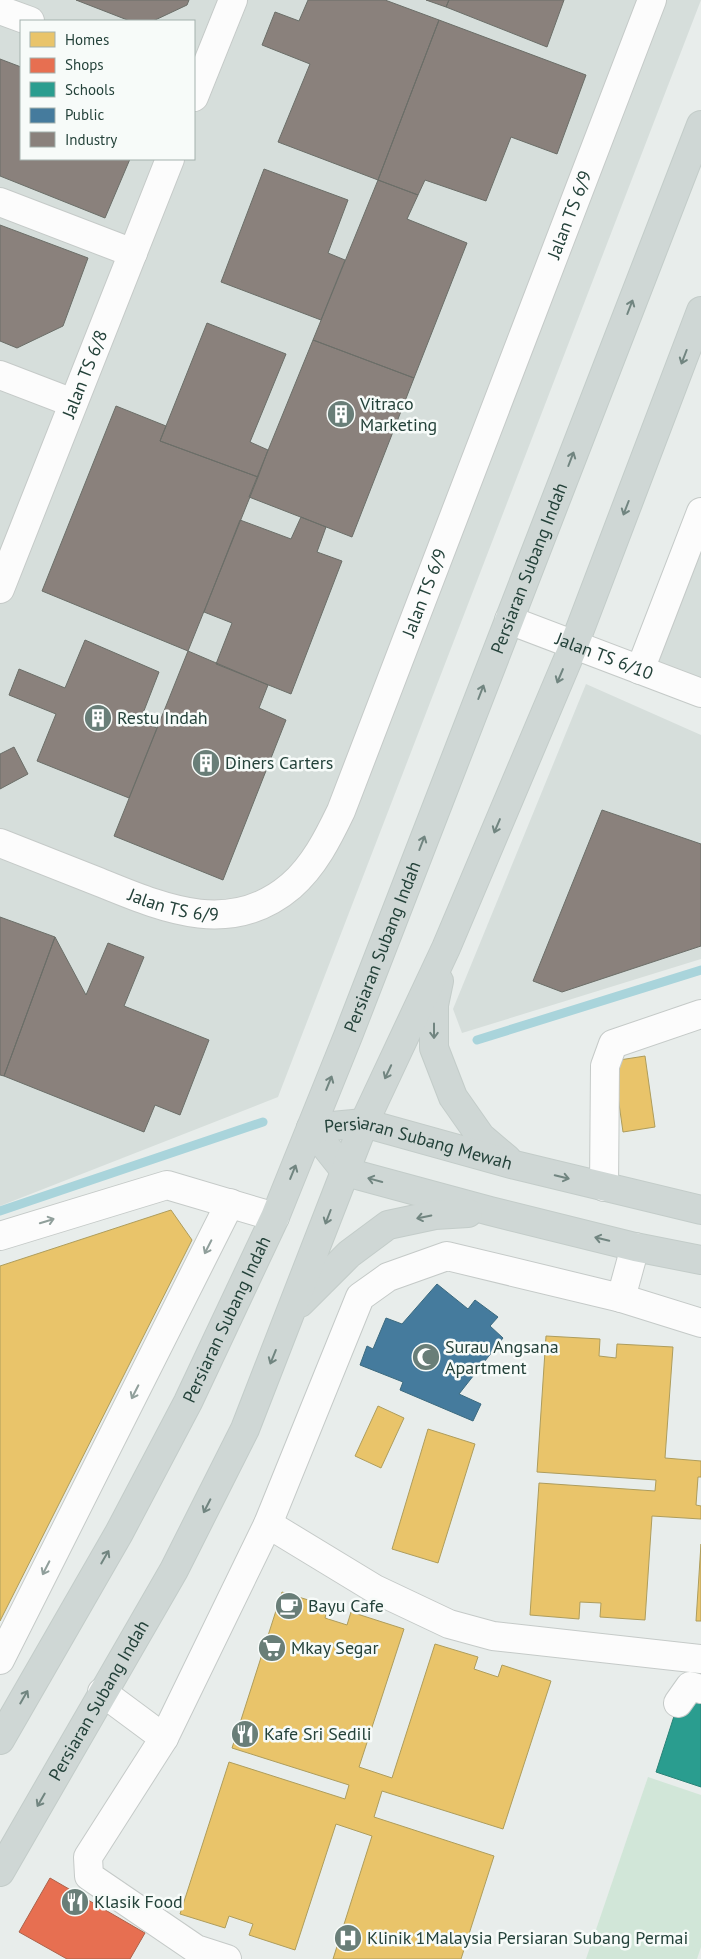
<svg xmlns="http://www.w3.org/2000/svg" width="701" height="1959" font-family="'PT Sans',sans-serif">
<rect width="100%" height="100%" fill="#e8edeb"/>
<path fill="#d6dedb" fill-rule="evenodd" d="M0,0h701l-423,1097 -278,109zM21,21h173v138h-173z
M701,543v140l-46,-18z
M586,684l115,51v224l-239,74 -9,-24z"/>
<path fill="#d1e6d8" d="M648,1777l53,18v152l-4,12h-111z"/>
<path fill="#e9c46a" stroke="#ae9d5c" d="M645,1056l10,71 -32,5 -10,-71z
M171,1210l21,30 -192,381v-355z
M546,1336l54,3 -1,17 17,2 1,-14 56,3 -8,111 36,3v16h-3l-2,28 5,1v13l-49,-3 -7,104 -45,-3 1,-14 -21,-1 -1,17 -49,-4 9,-132 116,8 1,-11 -119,-8z
M378,1406l26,12 -23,50 -26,-12z
M428,1429l47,15 -37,119 -46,-14z
M701,1544v77h-5z
M282,1592l46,14 -3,12 22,7 4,-13 53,17 -45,138 33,11 43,-134 43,13 -4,12 24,8 4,-12 49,16 -48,148 -121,-38 -8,26 120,39 -33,103h-128l39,-123 -36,-12 -41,126 -46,-15 4,-11 -24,-8 -4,12 -45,-14 49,-152 116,37 4,-14 -117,-37z"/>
<path fill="#e76f51" stroke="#ac624a" d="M50,1878l95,55 -15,26h-63l-48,-27z"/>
<path fill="#2a9d8f" stroke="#288276" d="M693,1697l8,3v87l-45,-15 20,-62 11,3z"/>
<path fill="#457b9d" stroke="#3b6a7f" d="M437,1284l31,25 7,-9 23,17 -8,9 13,12 -44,56 22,10 -8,17 -73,-31 3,-8 -43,-17 7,-19 6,3 13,-31 16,6z"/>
<path fill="#8a817c" stroke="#6b6e68" d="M76,0h113l-2,5 -34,16h-23z
M308,0h77l54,20 -61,160 -100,-38 32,-78 -48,-19 13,-33 24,9z
M426,0h23l-3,7z
M449,0h115l-17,47 -101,-40z
M439,20l147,55 -29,79 -46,-17 -25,64 -61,-21 -7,15 -40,-15z
M0,59l21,8v92h109l-25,59 -105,-42z
M264,169l84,31 -20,53 17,7 -24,60 -100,-38z
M378,180l40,15 -11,24 60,24 -53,135 -101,-38z
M0,225l88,33 -25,68 -46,22 -17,-7z
M207,323l79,31 -36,88 18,8 -10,27 -98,-36z
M313,340l101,38 -62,159 -103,-40z
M116,406l50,20 -6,15 98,36 -70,174 -146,-60z
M301,517l25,10 -9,25 25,9 -51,133 -75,-30 16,-41 -28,-11 36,-92 51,19z
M85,640l74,32 -19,49 17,7 -28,70 -92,-37 19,-47 -47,-19 10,-26 46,19z
M188,651l80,34 -9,23 27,12 -63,160 -109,-44z
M14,747l14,27 -28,15v-35z
M602,810l99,34v102l-139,46 -29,-11z
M0,917l55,20 -51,139 -4,-1z
M55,937l31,58 22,-52 36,14 -20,49 85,34 -29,75 -25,-10 -11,27 -140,-56z"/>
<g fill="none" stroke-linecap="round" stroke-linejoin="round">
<path stroke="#a9d4db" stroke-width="9" d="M477,1040l224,-70
M0,1211l263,-89"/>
<defs>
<g id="minor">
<path d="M0,10l30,11"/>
<path d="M194,97l39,-97"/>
<path d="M0,202l133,51"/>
<path d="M0,375l73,28"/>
<path id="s1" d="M0,589l170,-430"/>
<path id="s2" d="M509,620l192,73"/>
<path d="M640,670l61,-158"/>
<path id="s3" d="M0,843c33,13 66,26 99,39 64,26 131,56 192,4 23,-20 37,-48 50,-75l311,-811"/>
<path d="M604,1187l1,-121 8,-22 88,-30"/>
<path d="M0,1236l167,-51 108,32"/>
<path d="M621,1298l14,-51"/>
<path d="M268,1524l107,65 74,35 44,12 208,23"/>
<path d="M0,1660l230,-457"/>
<path d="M102,1692l62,46"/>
<path d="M678,1703l12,-17 11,3"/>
<path d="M227,1959l-31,-10 -107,-73 -1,-19 76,-119 104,-214 92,-227 28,-20 59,-21 174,42 80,25"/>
</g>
<g id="major">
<path d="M439,981l-5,24v43l19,49 28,40 26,22"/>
<path d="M311,1128l35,44 144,39 145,36 66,13"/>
<path id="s4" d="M311,1128l53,-5 151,42 186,45"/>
<path d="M300,1303l49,-49 39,-29 47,-10 33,-2"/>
<path id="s5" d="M0,1740l119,-207 69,-131 87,-185 73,-181 353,-911"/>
<path id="s6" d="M0,1872l174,-302 71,-141 119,-306 82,-175 128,-303 127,-334"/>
</g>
</defs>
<use href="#minor" stroke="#c5cac8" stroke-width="30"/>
<use href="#major" stroke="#c3ccc9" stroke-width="30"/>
<use href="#minor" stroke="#fcfcfc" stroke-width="28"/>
<use href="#major" stroke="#cfd7d5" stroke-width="28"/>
</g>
<defs><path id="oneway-shaft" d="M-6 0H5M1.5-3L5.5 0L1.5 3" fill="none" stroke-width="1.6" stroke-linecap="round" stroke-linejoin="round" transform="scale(1.25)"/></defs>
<g stroke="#718580">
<use href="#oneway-shaft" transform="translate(630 307) rotate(-69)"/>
<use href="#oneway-shaft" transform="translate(684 357) rotate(111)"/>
<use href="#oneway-shaft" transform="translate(571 459) rotate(-69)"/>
<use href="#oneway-shaft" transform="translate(626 508) rotate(111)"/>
<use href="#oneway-shaft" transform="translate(560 676) rotate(113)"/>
<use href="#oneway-shaft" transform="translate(481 692) rotate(-69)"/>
<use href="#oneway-shaft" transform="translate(497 826) rotate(113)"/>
<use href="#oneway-shaft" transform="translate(422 843) rotate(-69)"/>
<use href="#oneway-shaft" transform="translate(434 1031) rotate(90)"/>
<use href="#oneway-shaft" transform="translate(388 1072) rotate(115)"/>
<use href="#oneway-shaft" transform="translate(329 1083) rotate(-68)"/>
<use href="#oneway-shaft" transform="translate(293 1172) rotate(-68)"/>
<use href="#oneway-shaft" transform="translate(562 1177) rotate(14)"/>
<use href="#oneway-shaft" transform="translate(375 1180) rotate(-165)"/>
<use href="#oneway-shaft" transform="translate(328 1217) rotate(111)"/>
<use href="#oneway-shaft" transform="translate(424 1217) rotate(168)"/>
<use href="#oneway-shaft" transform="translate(602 1239) rotate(-166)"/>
<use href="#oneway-shaft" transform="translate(273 1357) rotate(112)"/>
<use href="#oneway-shaft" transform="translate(207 1506) rotate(117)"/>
<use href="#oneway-shaft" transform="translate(105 1557) rotate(-60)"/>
<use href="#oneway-shaft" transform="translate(24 1697) rotate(-60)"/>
<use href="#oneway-shaft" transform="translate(41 1800) rotate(120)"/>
</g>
<g stroke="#909f9b">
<use href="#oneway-shaft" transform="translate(47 1221) rotate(-17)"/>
<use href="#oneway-shaft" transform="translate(208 1247) rotate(117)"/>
<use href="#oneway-shaft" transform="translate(135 1392) rotate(117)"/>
<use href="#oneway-shaft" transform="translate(46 1568) rotate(117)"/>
</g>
<defs>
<symbol id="building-disc" viewBox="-11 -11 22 22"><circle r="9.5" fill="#697e78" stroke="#f7fbf9"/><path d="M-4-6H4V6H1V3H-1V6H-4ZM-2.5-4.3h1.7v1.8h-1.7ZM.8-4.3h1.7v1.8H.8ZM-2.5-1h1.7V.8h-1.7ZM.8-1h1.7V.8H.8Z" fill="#fff"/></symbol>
<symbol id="mosque-disc" viewBox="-11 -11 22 22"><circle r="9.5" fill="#697e78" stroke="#f7fbf9"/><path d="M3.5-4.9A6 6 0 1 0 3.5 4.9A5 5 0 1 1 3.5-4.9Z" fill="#fff"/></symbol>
<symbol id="cafe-disc" viewBox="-11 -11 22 22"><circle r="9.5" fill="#697e78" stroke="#f7fbf9"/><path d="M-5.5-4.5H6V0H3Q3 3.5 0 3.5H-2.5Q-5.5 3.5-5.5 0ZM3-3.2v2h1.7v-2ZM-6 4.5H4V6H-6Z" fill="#fff"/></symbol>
<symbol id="supermarket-disc" viewBox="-11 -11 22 22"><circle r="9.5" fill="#697e78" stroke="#f7fbf9"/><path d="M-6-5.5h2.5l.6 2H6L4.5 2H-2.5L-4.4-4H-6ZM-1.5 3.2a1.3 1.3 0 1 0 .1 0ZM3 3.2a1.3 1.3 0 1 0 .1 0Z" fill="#fff"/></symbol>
<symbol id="restaurant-disc" viewBox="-11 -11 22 22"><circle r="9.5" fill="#697e78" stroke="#f7fbf9"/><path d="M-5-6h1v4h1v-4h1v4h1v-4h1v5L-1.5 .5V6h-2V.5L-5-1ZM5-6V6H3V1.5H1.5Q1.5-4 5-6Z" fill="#fff"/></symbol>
<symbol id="hospital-disc" viewBox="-11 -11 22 22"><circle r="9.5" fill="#697e78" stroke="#f7fbf9"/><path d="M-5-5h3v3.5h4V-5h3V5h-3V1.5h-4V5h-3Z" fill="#fff"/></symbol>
</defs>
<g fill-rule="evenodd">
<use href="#building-disc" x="325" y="398" width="32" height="32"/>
<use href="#building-disc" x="82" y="702" width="32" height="32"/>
<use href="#building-disc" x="190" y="747" width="32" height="32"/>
<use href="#mosque-disc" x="410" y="1341" width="32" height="32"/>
<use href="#cafe-disc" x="273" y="1590" width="32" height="32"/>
<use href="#supermarket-disc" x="256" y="1632" width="32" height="32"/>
<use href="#restaurant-disc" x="229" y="1718" width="32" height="32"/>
<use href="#restaurant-disc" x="59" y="1886" width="32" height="32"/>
<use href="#hospital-disc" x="332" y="1922" width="32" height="32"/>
</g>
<g text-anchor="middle" stroke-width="5" stroke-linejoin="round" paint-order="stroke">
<g font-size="18" fill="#24423a" stroke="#f7fbf9">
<text dy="6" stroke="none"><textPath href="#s3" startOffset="1040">Jalan TS 6/9</textPath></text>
<text dy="6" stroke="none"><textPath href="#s1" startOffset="231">Jalan TS 6/8</textPath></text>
<text dy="6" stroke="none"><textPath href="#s5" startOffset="1288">Persiaran Subang Indah</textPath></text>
<text dy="6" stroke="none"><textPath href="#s3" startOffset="635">Jalan TS 6/9</textPath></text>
<text dy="6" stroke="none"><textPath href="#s2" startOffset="102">Jalan TS 6/10</textPath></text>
<text dy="6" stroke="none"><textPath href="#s3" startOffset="185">Jalan TS 6/9</textPath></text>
<text dy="6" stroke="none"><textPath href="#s5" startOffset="882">Persiaran Subang Indah</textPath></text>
<text dy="6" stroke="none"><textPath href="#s4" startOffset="110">Persiaran Subang Mewah</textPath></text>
<text dy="6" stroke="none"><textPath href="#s5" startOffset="478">Persiaran Subang Indah</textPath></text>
<text dy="6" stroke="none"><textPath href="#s6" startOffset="198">Persiaran Subang Indah</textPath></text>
</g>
<g font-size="18" fill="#24423a" stroke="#f7fbf9" text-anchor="start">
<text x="360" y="410">Vitraco<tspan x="360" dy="21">Marketing</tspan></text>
<text x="117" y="724">Restu Indah</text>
<text x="225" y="769">Diners Carters</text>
<text x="445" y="1353">Surau Angsana<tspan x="445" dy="21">Apartment</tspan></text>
<text x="308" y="1612">Bayu Cafe</text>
<text x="291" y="1654">Mkay Segar</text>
<text x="264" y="1740">Kafe Sri Sedili</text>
<text x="94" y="1908">Klasik Food</text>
<text x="367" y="1944">Klinik 1Malaysia Persiaran Subang Permai</text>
</g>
</g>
<rect x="20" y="20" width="175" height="140" fill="#f7fbf9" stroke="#a3b1ad"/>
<rect x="30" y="32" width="25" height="15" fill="#e9c46a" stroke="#a3b1ad"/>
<text x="65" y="45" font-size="15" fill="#24423a">Homes</text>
<rect x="30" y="58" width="25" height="15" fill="#e76f51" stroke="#a3b1ad"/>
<text x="65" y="70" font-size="15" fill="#24423a">Shops</text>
<rect x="30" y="82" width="25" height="15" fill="#2a9d8f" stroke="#a3b1ad"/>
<text x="65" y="95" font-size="15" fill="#24423a">Schools</text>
<rect x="30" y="108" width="25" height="15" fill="#457b9d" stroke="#a3b1ad"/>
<text x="65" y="120" font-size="15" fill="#24423a">Public</text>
<rect x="30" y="132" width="25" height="15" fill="#8a817c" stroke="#a3b1ad"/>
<text x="65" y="145" font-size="15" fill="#24423a">Industry</text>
</svg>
